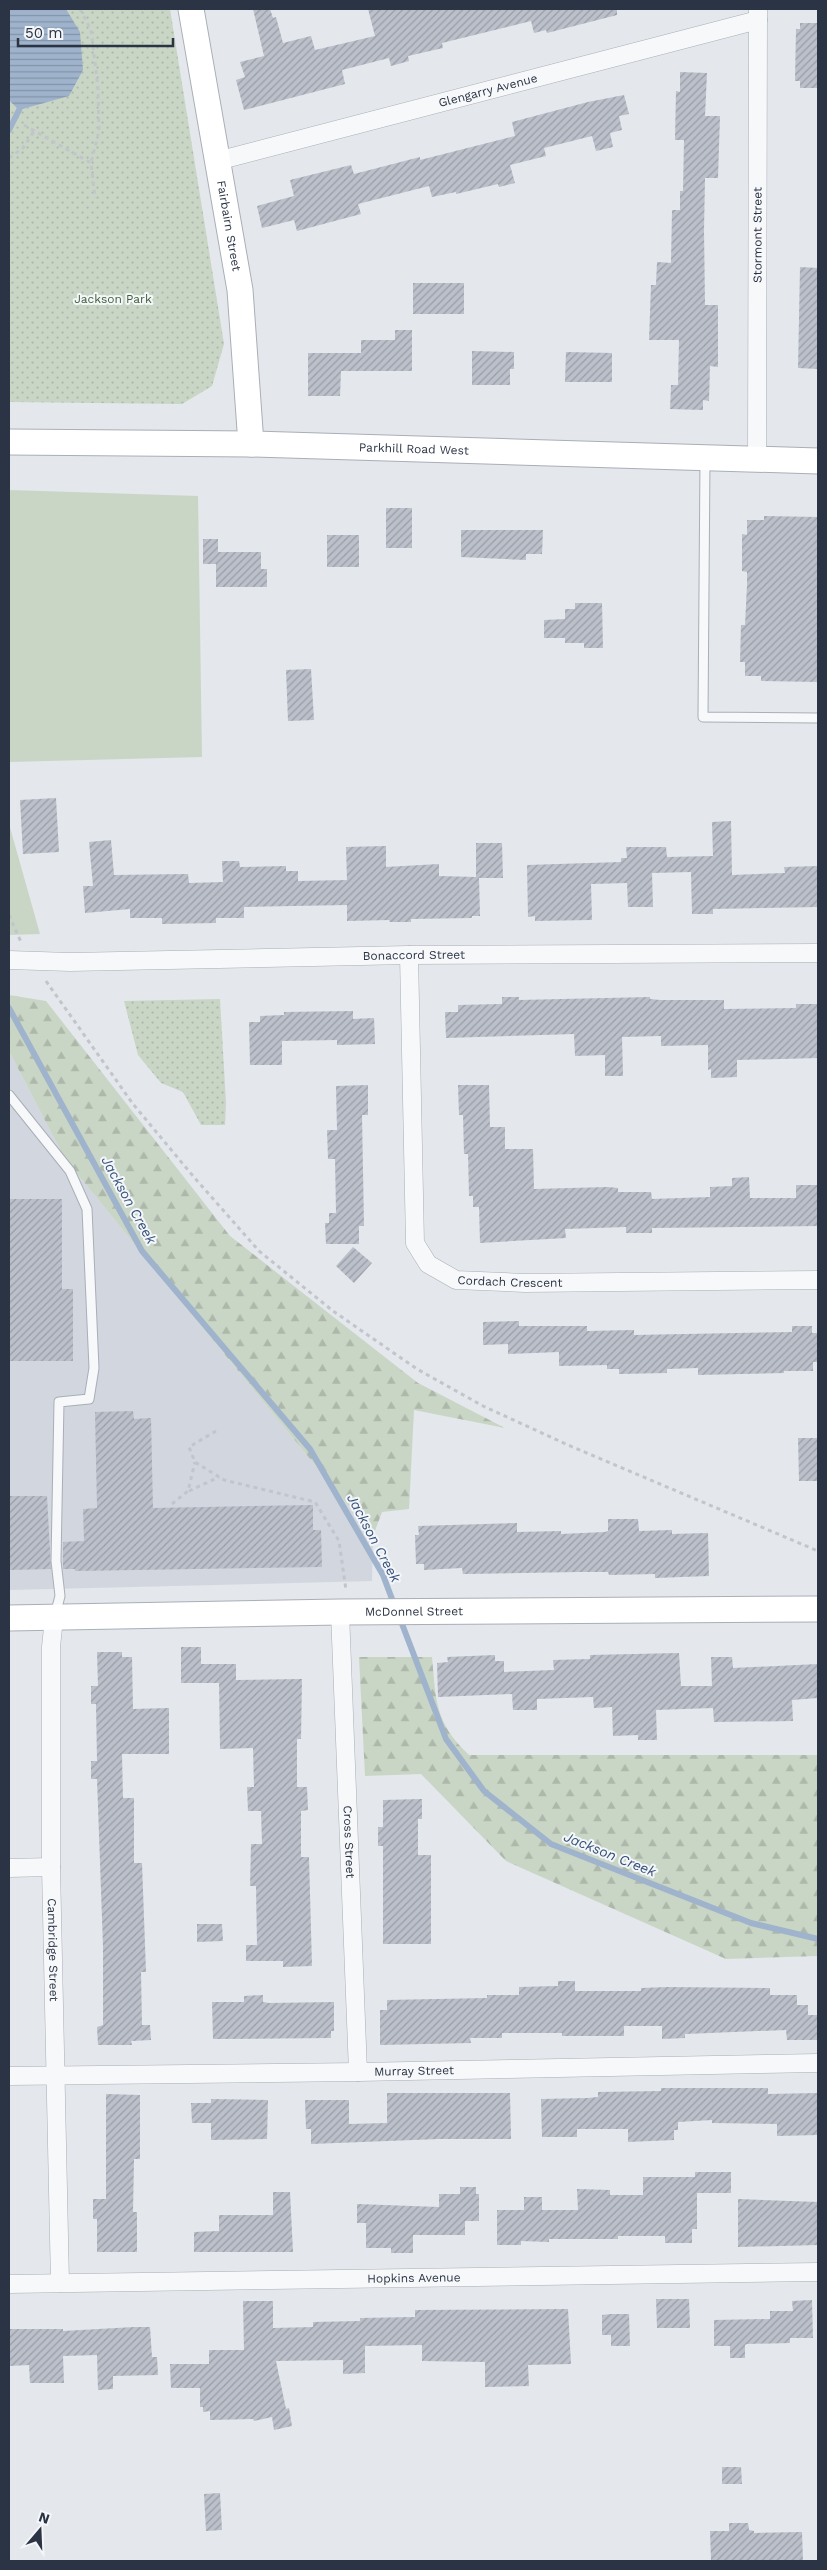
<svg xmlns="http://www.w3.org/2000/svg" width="827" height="2570" font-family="'Work Sans',sans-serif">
<defs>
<pattern id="forest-firs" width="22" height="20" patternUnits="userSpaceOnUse" patternTransform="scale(1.25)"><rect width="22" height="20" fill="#c9d6c5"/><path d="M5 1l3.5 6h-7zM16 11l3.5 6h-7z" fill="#adb8ab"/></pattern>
<pattern id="park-dots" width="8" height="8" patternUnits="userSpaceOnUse" patternTransform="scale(1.25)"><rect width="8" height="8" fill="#c9d6c5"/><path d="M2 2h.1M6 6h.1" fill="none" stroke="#adb8ab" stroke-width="1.8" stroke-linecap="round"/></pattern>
<pattern id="water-rules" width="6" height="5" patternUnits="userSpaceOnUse" patternTransform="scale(1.25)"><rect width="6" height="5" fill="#9fb4cc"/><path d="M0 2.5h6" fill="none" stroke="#8293a7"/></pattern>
<pattern id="building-hatch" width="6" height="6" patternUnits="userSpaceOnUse" patternTransform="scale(1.25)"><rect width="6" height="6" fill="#bbc0ca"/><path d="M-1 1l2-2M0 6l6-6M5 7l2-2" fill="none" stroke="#989da6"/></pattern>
</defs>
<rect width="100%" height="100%" fill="#e4e7ec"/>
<path fill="#d2d6de" d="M9,1051l56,108 308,377 -1,45 -363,9z"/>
<path fill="#c9d6c5" d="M9,490l189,6 4,261 -193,5z
M9,824l31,110 -31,1z"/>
<path fill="url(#forest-firs)" d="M9,995l37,6 184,235 188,147 87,45 -91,-18 -5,99 -27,3 -9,24 -308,-377 -56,-108z
M359,1657h73c4,44 3,66 37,98h349v201l-92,3 -220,-98 -85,-87 -56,2z"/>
<path fill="url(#park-dots)" d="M9,9h161l54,335 -12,42 -30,18 -173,-2z
M220,999l6,104 -1,22h-24l-18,-33 -22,-9 -23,-28 -14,-54z"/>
<path fill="url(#water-rules)" d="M9,9h57l14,23 3,38 -14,26 -50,14 -10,-10z"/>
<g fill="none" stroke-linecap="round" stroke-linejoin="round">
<path stroke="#9fb4cc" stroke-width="6" d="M9,130l10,-20
M9,1008l133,243 168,198 73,126 12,32
M399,1616l47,123 38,52 67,53 200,79 67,16"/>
</g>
<path fill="url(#building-hatch)" d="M253,9h17l3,9 3,-1 7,26 28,-7 4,14 60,-14 -7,-27h249v6l-70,18 -1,-3 -12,3 -3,-12 -89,22 1,5 -35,8 1,5 -18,5 -2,-8 -47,12 3,14 -101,26 -8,-30 9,-3 -5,-15 24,-6z
M800,23h18v65h-18v-7h-5l1,-52h4z
M680,72l27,1 -2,43h15l-2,62h-13l-1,52 1,75h13v62l-8,-1 -1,35 -6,-1v10l-33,-1 1,-24h7l1,-45h-30l2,-55h5l1,-23 14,1 1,-53h8v-19h3l1,-51h-9l1,-49 4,1z
M624,95l5,19 -10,2 3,14 -12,3 3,14 -17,4 -4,-15 -48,12 2,8 -36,9 5,18 -16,4 -1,-3 -42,10v-2l-24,5 -3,-11 -71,18 3,10 -64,17 -3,-11 -32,8 -5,-22 37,-10 -4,-16 61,-15 3,9 66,-17v3l95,-24 -3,-14 76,-20z
M800,267l18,1v101l-20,-1z
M413,283h51v31h-51z
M395,330h17v41h-71l-1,25h-32v-43h53v-13h34z
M472,351l42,1v17h-4v16h-38z
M566,352l46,1v29h-47z
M386,508h26v40h-26z
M764,516l54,1v165l-57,-1v-5h-16v-14h-5l1,-37h4l2,-40v-13l-5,-1v-37l5,1v-15h17z
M461,530h82l-1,24h-16v6l-65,-3z
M327,535h32v32h-32z
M203,539h15v13h43v17h6v18h-51v-23h-13z
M575,603h27l1,45h-19v-5h-19v-5h-21v-18l21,-1v-10h10z
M311,669l3,51 -26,1 -2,-51z
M56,798l3,54 -36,2 -3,-54z
M731,821l1,54 53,-2 -1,-6 34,-1v41l-105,2v5h-21l-1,-42 -39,1 1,34h-25l-1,-24 -36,1 1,36 -57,1v-5l-7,1 -1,-52 94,-3v-4h6l-1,-11h40l1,10 46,-1 -1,-34z
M111,840l3,35 74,-1 1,9 34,-1 -1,-21h17l1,6 46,-1v5h12v10l49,-1 -1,-33 40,-1v21l53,-3v12l37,1v-34h26l1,35h-24l1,38h-8v2l-61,1v3h-21l-1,-2 -42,1v-16l-103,2v11h-28v5l-54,1v-6h-32v-9l-45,4 -2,-27h10l-4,-44z
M502,997h17v3l131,-3v2l10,1h64v9l72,-1v-4h22v54l-81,2v17l-26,1v-9l-3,1v-25l-47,1v-10l-39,1 1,39h-18v-21l-30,1 -1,-22 -128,4 -1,-26h13v-7l44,-1z
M353,1011v8l21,-1 1,26 -38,1v-5l-55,1v24h-32l-1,-43h11v-6l24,-1v-3z
M368,1085v30h-6l2,111h-5v18h-33l-1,-21h4v-10h7l-1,-54h-7l-1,-29h10l-1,-44z
M458,1085h31l1,42h15v22h28l1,40 74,-2 10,1v4h33l1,7 58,-2v-10l22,-1v-8l17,-1 1,21h46v-13h22v41l-166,2v5h-26v-6l-61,2 1,9 -86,5 -1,-36h-6v-11h-4l-1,-42h-4l-1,-39h-4z
M9,1199h53v90h11v72h-64z
M353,1247l19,16 -18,20 -18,-17z
M519,1321v5h68v5l47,-1v5l158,-3v-6h20v7h6v29h-5v9h-29v2l-86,2v-7l-31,1v4l-48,1v-5h-12v-4l-48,1v-14l-51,2v-10l-25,1v-23z
M133,1411l1,8 17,-1 2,90 160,-3v25h8l1,37 -247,4v-2h-12v-27l21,-1 -1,-32 14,-1 -2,-96z
M798,1438h20v43h-19z
M9,1496h38l4,73 -41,1z
M608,1519h30l1,12 33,-1v4l36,-1 1,43 -54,2v-4l-46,1 -1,-3h-29l-116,2 -1,-6 -38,2v-6h-8l-1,-29h4l-1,-9 99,-3v9l44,-1v3l44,-2 3,-1z
M181,1647h20v17h35v16l66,-1 -1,60h-4v48h10l1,23 -7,1v46h8l3,109 -29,1v-6h-37v-16h11l-1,-59h-6l1,-42h11l-1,-33h-13l-1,-24h7l-1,-39 -33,1 -1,-66h-38z
M97,1652h25v5h10l1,52 36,-1v46h-47l1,44h11v65h8l4,109h-5l1,53h8l1,15 -20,1 1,4h-34l-1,-18 6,-2v-79l-6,-167h-6v-18h6l-1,-57h-5v-18h7z
M679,1653l2,33h31l-1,-29h21l1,11 85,-4v34l-26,2 1,21 -79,1 -1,-14 -57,2 1,30h-19v-5l-25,1 -1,-29 -18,1 -1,-11 -56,2v11h-24l-1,-16 -74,3 -1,-34 11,-1 -1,-5 48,-2v6h9v11l50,-2 -1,-10 37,-1v-4z
M422,1799v20h-4v36h13v89h-48v-98h-5v-19h5v-27z
M197,1924h25l1,17 -26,1z
M558,1981h17v10h66v-3l27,-1 102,1v7h27v10h11v10h9l1,25h-31l-1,-10 -101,4v4l-23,1v-13h-38v10h-62v-3h-60v5h-32l1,5 -91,2v-35h7v-10l100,-2v-3h32v-8l39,-1z
M263,1995v7l6,1 65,-1v29h-3v7l-118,1 -1,-37h32v-6z
M661,2088h107v6l50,-1v42l-41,1v-12l-65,-1v-3l-34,2v8h-4v10l-46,2v-13h-51v8h-35l-1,-38 47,-1 10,-1v-5l63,-1z
M387,2093h123l1,46h-72l-128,5v-15h-5l-1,-29h44v24l38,-1z
M106,2094l34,1v64h-6l-1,53h4v40h-40v-33h-4v-20h13z
M211,2099l57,1 -1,39 -56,1v-17h-19l-1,-20h20z
M695,2172h36v21h-34v36h-5v14h-27v-7h-47v3h-69v3l-28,-1v4h-24v-35h27v-13h18v13h36l-1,-21 33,1v5h33v-18h52z
M460,2187h16v7h3v27h-14v14h-52v18h-22v-5h-25v-25h-9v-19l82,3v-13h21z
M273,2192h17l3,60h-99v-20l25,-1v-16h54z
M738,2199l80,3v43l-80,2z
M656,2299h33l1,29h-33z
M812,2300l1,38h-23v5l-43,1 -2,1v13h-15v-12h-16v-26l56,-1v-8h23l-1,-10z
M243,2301h30v27l40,-1v-5l47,-1v-3l55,-1v-7l153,-1 3,55 -43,1 1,21 -44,1v-25l-63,-1v-16l-57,1v27l-22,1v-14l-67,1 10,48 3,-1 3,18 -18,4 -2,-13 -18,4 -1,-2 -43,1v-9l-7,1v-5h-3v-19h-29l-1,-24h39v-14h35z
M611,2314h18l1,32h-19v-11h-9v-20z
M134,2327h16l2,30h5l1,18 -45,1v13l-15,1 -1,-35 -34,1 1,27h-34l-1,-18 -20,1v-37h54v2z
M722,2467h19l1,17h-20z
M220,2493l2,37 -16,1 -2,-37z
M729,2523h19l1,7 5,1v2l48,-1 1,29h-92l-1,-30h19z"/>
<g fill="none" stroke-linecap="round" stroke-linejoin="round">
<defs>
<path id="lane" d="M705,459l-2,258 115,1
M9,1095l61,76 17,38 7,159 -5,31 -30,3 -3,159 4,35 -5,19"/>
<g id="street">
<path id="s1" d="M217,161l541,-141"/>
<path id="s2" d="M757,460l1,-451"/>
<path id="s3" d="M409,955l6,288 13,21 28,16 69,3 293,-3"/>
<path id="s4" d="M9,960l61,2 339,-7 409,-2"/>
<path id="s5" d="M340,1612l18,460"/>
<path id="s6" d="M54,1618l-3,29v220l9,416"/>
<path d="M9,1868l42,-1"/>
<path id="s7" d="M9,2076l349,-4 460,-9"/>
<path id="s8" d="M9,2284l809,-12"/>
</g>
<g id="secondary">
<path id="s9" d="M191,9l49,281 11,154"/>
<path id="s10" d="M9,442l242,2 567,17"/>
<path id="s11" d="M9,1618l331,-6 478,-3"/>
</g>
</defs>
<use href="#lane" stroke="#a9aeb7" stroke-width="11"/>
<use href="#street" stroke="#a9aeb7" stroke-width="19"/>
<use href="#secondary" stroke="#a9aeb7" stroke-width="27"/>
<path stroke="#c2c5cb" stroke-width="3" stroke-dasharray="4 4" stroke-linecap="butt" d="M80,9l11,21 7,57 1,44 -8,32
M24,125l67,38 4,35
M9,158l14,-10 12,-18
M9,915l12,27
M46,981l87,123 60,72 66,75 74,60 84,58 66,37 85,39 250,106
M216,1431l-27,16 6,15 29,18 91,22 24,39 7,49
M189,1491l30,-14
M172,1504l16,-13 7,-29"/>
<use href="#lane" stroke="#f7f8fa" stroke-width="9"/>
<use href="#street" stroke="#f7f8fa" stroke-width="18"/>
<use href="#secondary" stroke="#fff" stroke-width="25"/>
</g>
<g text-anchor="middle" stroke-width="4" stroke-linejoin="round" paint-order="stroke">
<g font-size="12" fill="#2b3445" stroke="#f4f6f9">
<text dy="4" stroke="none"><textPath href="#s1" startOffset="280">Glengarry Avenue</textPath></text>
<text dy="4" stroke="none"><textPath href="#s9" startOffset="220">Fairbairn Street</textPath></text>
<text dy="4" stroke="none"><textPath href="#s2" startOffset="225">Stormont Street</textPath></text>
<text dy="4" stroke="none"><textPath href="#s10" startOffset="405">Parkhill Road West</textPath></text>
<text dy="4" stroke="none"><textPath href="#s4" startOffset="405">Bonaccord Street</textPath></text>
<text dy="4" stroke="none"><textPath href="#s3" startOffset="399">Cordach Crescent</textPath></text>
<text dy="4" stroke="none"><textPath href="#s11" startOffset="405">McDonnel Street</textPath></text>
<text dy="4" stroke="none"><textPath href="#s5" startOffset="230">Cross Street</textPath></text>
<text dy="4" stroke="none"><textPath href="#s6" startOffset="332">Cambridge Street</textPath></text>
<text dy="4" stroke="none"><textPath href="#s7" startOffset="405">Murray Street</textPath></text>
<text dy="4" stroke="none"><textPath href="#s8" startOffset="405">Hopkins Avenue</textPath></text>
</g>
<g font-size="12" fill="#3f6138" stroke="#f4f6f9">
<text x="113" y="303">Jackson Park</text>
</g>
<g font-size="14" font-style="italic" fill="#34527a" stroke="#f4f6f9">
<text transform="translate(129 1200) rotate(61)" y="5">Jackson Creek</text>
<text transform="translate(374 1538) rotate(62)" y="5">Jackson Creek</text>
<text transform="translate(610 1854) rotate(22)" y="5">Jackson Creek</text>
</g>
</g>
<rect width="827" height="2570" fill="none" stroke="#2b3445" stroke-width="20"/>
<g transform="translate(40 2530) rotate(19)" stroke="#f4f6f9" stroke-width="4" paint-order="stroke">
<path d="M0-4L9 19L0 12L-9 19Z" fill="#2b3445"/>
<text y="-8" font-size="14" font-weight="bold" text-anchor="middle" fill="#2b3445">N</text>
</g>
<path d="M18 38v8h155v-8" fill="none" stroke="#2b3445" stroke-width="2.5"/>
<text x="25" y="38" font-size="15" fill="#2b3445" stroke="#f4f6f9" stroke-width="4" paint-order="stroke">50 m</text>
</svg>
